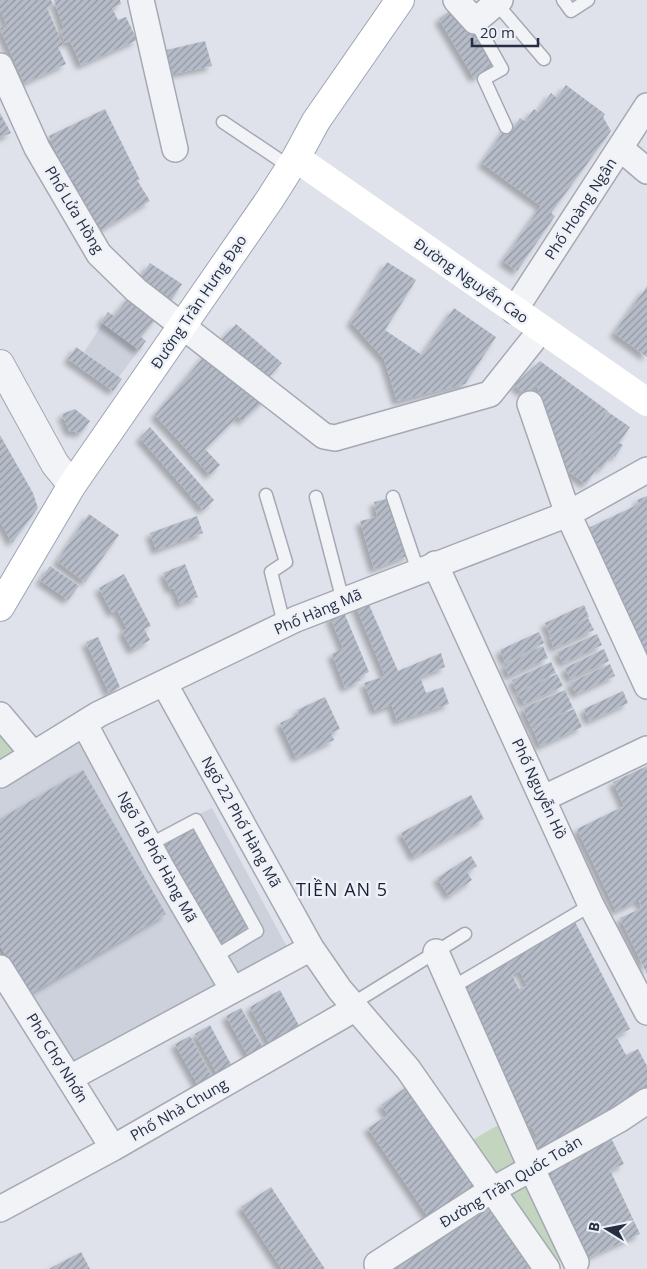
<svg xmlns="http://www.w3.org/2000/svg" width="647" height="1269" font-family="'Open Sans',sans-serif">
<defs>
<pattern id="building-hatch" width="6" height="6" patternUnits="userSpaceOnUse" patternTransform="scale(1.25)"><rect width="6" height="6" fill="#b5bbc7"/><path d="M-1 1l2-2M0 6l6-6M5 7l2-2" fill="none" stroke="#9398a3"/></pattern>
<filter id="shadow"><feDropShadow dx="-4.5" dy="4.5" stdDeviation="2.5" flood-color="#0004"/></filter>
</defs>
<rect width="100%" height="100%" fill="#dfe2ea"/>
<path fill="#ccd1dc" d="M103,323l36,27 -20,27 -35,-25z
M93,728l56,110 63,-30 81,150 -213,119 -80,-126v-173z"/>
<path fill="#c3d4bf" d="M0,719l19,33 -19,13z
M505,1121l19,42 -36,20 -24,-38z
M531,1180l37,75 -18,14 -49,-71z"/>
<path fill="url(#building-hatch)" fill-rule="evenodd" filter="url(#shadow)" d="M0,0h51l2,5 -6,3 16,37 -5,2 8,17 -42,19 -24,-54 6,-5 -6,-15z
M54,0h66l1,4 -9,4 6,12 8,-3 11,23 -56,25 -11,-24 -5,2 -5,-12 4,-2z
M452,9l25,20 19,36 -22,13 -35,-59z
M205,41l7,25 -49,10 -5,-24z
M566,85l39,29 -2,3 8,14 -60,82 4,3 -38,55 -14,-10 38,-55 -59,-43 27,-40 5,4 6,-9 5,3 9,-12 4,3 13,-19 6,5z
M105,109l35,71h-3l13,21 -51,30 -22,-37 3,-2 -5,-10 -3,2 -23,-48z
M0,113l11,20 -11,5z
M387,262l29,18 -31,50 37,25 32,-47 42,29 -31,47 -68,17 -13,-42 -33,-37z
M150,263l32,21 -13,20 -32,-21z
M647,286v71l-33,-24z
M132,294l26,22 -17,21 5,4 -7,9 -38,-28 7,-10 6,4z
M236,324l46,39 -19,20 -47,-38z
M76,347l46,32 -9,12 -45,-32z
M211,348l59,47 -28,26 -4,-5 -33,33 15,16 -10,10 -55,-60z
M540,361l68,50 -46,70 -25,-96 -15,7 -8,-7z
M75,409l15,12 -9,12 -12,-2 -7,-17z
M608,412l22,15 -11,16 4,2 -8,12 -3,-2 -11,14 -3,-2 -12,17 -17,-12z
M150,427l64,73 -11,10 -63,-72z
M0,435l33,58 5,15 -26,35 -12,-22z
M647,496v171l-63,-137 55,-26 -2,-4z
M391,498l18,57 -35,14 -14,-48 17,-4 -3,-15z
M89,514l30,21 -34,47 -28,-21z
M197,516l6,17 -47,17 -6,-17z
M185,564l13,33 -18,7 -6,-16 -4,1 -7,-16z
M50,566l29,20 -11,14 -28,-20z
M124,574l27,52 -7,3 6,11 -18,10 -10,-19 5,-2 -10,-19 -5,3 -13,-25z
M367,600l31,71 43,-18 4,14 -25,10 6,16 17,-6 6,17 -52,17 -5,-16 -17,6 -11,-28 21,-7 -30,-71z
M584,605l5,12 -39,18 -5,-12z
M343,610l26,62 -10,5 2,3 -16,8 -13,-34 11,-6 -13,-31z
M588,618l6,12 -40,18 -5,-12z
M539,632l5,11 -39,19 -5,-12z
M597,634l5,11 -39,18 -6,-11z
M98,637l22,50 -11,6 -23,-51z
M543,646l5,12 -39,18 -5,-11z
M604,649l5,12 -39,18 -5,-11z
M551,662l5,11 -39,19 -5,-12z
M610,664l5,12 -39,18 -6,-11z
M557,674l6,12 -39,18 -6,-11z
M565,690l8,18 -42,19 -8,-19z
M623,691l5,12 -39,18 -5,-12z
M325,697l15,32 -9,4 3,7 -38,18 -16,-35 19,-9 -2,-4z
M574,709l8,18 -42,19 -8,-19z
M647,766v208l-27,-56 22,-10 -3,-8 -23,11 -39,-82 47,-23 -11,-24z
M83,770l83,144 -138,81 -28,-49v-127z
M471,795l13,24 -70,38 -13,-24z
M195,827l58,101 -39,23 -58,-102z
M471,856l6,10 -10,6 5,8 -23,16 -12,-18z
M574,920l56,109 -14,7 10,19 12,-6 9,17v30l-110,57 -6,-12 7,-3 -6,-11 -7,3 -51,-108 6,-3 -4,-9 -8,4 -13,-26zM520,971l7,15 -8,3 -7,-14z
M280,990l24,45 -30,17 -24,-45z
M241,1008l25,45 -15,8 -25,-45z
M210,1025l24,45 -14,9 -25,-45z
M190,1036l24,45 -14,8 -25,-45z
M415,1081l69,108 -51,35 -65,-96 20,-13 -7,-10z
M609,1134l15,30 -14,6 30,64 -62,28 -26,-63 8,-3 -6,-12 -10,5 -8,-18z
M271,1187l54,82h-43l-41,-62z
M489,1194l54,75h-165z
M81,1252l9,17h-41z"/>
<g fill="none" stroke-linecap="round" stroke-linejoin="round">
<defs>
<path id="service" d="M563,0l8,11 17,-11
M496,3l48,56
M475,21l27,48 -18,10 22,48
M223,122l67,45
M266,495l20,67 -15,10 13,52
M316,497l27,104
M393,497l25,74
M149,845l47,-25 61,111 -43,26
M453,987l138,-82
M352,1004l113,-70"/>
<path id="minor" d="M141,0l34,149
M456,0l19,21 25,-21
M0,66l37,82 62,106 37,36 188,146 11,2 155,-44 51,-64
M620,148l27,23
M514,311l133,-205
M530,404l38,110 79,172
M435,564l156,341 56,107
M164,683l147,265 29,42 68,79 139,200
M0,715l33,39
M84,723l76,142 73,125
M0,775l99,-61 197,-95 272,-105 79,-44
M544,798l103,-49
M436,952l95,215 45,95
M0,968l113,180
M70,1078l241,-130
M0,1209l113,-61 243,-140
M377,1264l110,-71 133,-74 27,-18"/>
<path id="tertiary" d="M0,364l55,100 17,21"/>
<path id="primary" d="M0,607l72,-122 198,-286 26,-41 20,-37 84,-121"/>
</defs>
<use href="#service" stroke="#a4a9b4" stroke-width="15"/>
<use href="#minor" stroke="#a4a9b4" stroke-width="28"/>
<use href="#tertiary" stroke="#a4a9b4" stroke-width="30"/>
<use href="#primary" stroke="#9da6b6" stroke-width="30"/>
<use href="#service" stroke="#f2f3f7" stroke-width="12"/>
<use href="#minor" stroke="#f2f3f7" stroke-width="25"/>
<use href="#tertiary" stroke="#f2f3f7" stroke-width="28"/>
<path stroke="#fff" stroke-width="28" d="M296,158l351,244"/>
<use href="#primary" stroke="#fff" stroke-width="28"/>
</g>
<g text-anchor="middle" stroke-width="5" stroke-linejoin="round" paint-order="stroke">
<g font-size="15" fill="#262f42" stroke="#eef1f7">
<text transform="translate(581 209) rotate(-57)" y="5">Phố Hoàng Ngân</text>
<text transform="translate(74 210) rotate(59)" y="5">Phố Lửa Hồng</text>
<text transform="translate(471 281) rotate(35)" y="5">Đường Nguyễn Cao</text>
<text transform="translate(199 302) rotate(-56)" y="5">Đường Trần Hưng Đạo</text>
<text transform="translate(318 612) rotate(-23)" y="5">Phố Hàng Mã</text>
<text transform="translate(539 789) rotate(65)" y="5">Phố Nguyễn Hồ</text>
<text transform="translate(241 822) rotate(61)" y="5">Ngõ 22 Phố Hàng Mã</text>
<text transform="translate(157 857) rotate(61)" y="5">Ngõ 18 Phố Hàng Mã</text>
<text transform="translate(57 1058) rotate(58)" y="5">Phố Chợ Nhớn</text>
<text transform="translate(179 1110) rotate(-30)" y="5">Phố Nhà Chung</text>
<text transform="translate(511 1182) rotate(-31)" y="5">Đường Trần Quốc Toản</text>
</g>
<g font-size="18" letter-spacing="1" fill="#192033" stroke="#eef1f7">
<text x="342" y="896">TIỀN AN 5</text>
</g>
</g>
<g transform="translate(607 1229) rotate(280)" stroke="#eef1f7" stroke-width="4" paint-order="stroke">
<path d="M0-4L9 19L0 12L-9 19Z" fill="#262f42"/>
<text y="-8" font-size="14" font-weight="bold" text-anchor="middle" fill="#262f42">B</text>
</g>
<path d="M472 38v8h66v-8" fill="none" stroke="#262f42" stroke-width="2.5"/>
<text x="480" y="38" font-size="15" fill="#262f42" stroke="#eef1f7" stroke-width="4" paint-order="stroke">20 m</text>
</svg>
